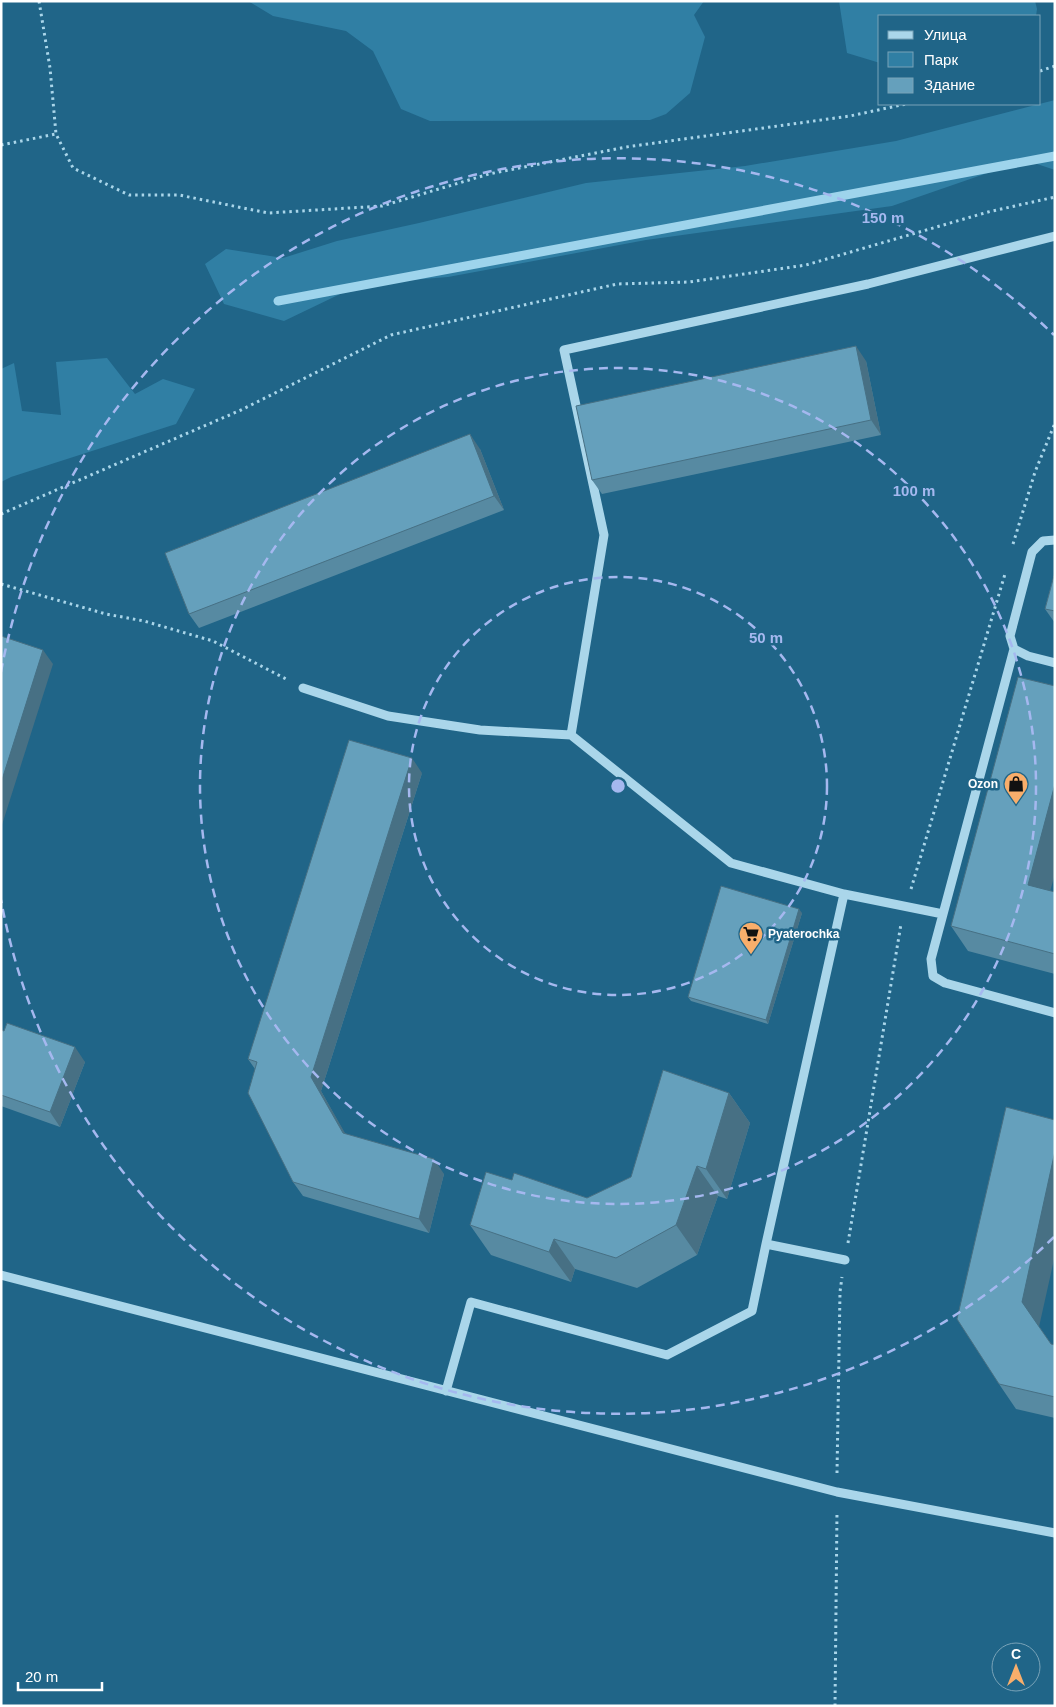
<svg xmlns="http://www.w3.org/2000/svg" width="1056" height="1707" font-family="Arial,sans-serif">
<rect width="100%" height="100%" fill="#206588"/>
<path fill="#307fa4" d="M248,1h456l-10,14 11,22 -15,56 -24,21 -16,6 -220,1 -29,-12 -28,-58 -27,-20 -73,-15z
M839,1h196l2,8 -1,7h-156v47l-33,-10z
M1055,100v70l-30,-10 -133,46 -246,34 -198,37 -87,7 -77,37 -60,-17 -19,-40 21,-15 57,9 54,-17 82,-18 167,-40 159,-17 151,-25z
M107,358l28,36 28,-15 32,10 -19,35 -165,53 -10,5v-113l13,-6 8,48 39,4 -5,-53z"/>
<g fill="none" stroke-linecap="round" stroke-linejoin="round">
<path stroke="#9ed4ec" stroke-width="9" d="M278,301l777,-145"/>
<path stroke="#aad6ea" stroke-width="3" stroke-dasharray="2.5 4" stroke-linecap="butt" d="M39,1l11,67 6,66 17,34 56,27h50l89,18 114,-7 107,-32 137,-27 224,-31 56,-12
M1040,71l15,-5
M1,145l55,-11
M1,514l240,-104 150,-75 226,-51 72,-2 117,-17 182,-53 67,-15
M1013,544l22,-72 20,-49
M1,584l105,30 38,7 69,20 75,39
M911,889l94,-315
M848,1243l53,-319
M837,1473l3,-181 2,-15
M835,1706l2,-195"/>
<path stroke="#aad6ea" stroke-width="9" d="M1055,540l-12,1 -11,11 -22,84 4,13 14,7 27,7
M1014,649l-83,310 2,17 12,7 110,30
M303,688l85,28 92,14 91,5 160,128 113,31 -78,350
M571,735l33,-200 -40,-185 304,-66 187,-48
M844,894l99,20
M1,1275l836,217 218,41
M446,1391l25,-89 196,53 85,-44 14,-67 79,16"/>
</g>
<path fill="#578aa2" d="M866,361l15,74 -279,59 -10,-14z
M480,449l24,61 -305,118 -10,-14z
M1055,572v51l-10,-14z
M422,773l-101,318 24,43 99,40 -15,59 -126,-37 -10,-14 -38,-113 -7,-10z
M1050,891l5,1v82l-87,-23 -17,-25z
M802,913l-34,111 -77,-23 -3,-4z
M1,1030l84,32 -25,65 -59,-21z
M729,1093l21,30 -23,76 -9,-3 -21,59 -60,33 -62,-19 -4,13 -80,-27 -21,-30 42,-45 75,18 44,-21z
M1039,1327l12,17 4,1v73l-39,-9 -17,-25z"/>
<path fill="#477084" d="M856,346l10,15 15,74 -10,-15z
M470,434l10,15 24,61 -10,-14z
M43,650l10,14 -52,164v-45z
M412,758l10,15 -101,318 32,56 -10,-14 -32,-56z
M1055,784v90l-10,35 -17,-24z
M799,909l3,4 -34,111 -2,-4z
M75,1047l10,15 -25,65 -10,-15z
M729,1093l21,30 -23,76 -21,-30z
M1055,1151v104l-16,72 -17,-25z
M434,1159l10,15 -15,59 -10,-14z
M697,1166l21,30 -21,59 -21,-30z
M554,1239l21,30 -4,13 -22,-30z"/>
<path fill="#65a0bc" stroke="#477084" d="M856,346l15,74 -279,60 -16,-74z
M470,434l24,62 -305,118 -24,-61z
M1055,572v39l-10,-2z
M1,636l42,14 -42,133z
M1018,677l37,9v98l-27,101 27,7v62l-104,-28z
M349,740l63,18 -101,319 32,56 91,26 -15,60 -126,-37 -45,-89 9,-31 -9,-3z
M721,886l78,23 -33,111 -78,-23z
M7,1023l68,24 -25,65 -49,-17v-65l3,1z
M663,1070l66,23 -23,76 -9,-3 -21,59 -60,33 -62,-19 -5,13 -79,-27 16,-53 26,8 2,-7 73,25 44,-21z
M1006,1107l49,13v31l-33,151 29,42 4,1v52l-56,-13 -42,-65z"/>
<g fill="none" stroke="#a5b8ef" stroke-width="2.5" stroke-dasharray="9 6">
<circle cx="618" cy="786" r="209"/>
<circle cx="618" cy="786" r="418"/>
<path d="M1054 1237A627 627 0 0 1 1 900M1 672A627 627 0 0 1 1054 335"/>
</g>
<defs>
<symbol id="shop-pin" viewBox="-11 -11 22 30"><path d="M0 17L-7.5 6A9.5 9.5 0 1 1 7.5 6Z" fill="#f8ae6b" stroke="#206588"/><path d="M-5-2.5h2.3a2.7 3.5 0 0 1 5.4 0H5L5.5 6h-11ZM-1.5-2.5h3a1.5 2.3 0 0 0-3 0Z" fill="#111"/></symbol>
<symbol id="supermarket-pin" viewBox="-11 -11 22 30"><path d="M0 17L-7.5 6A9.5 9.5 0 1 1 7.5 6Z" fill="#f8ae6b" stroke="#206588"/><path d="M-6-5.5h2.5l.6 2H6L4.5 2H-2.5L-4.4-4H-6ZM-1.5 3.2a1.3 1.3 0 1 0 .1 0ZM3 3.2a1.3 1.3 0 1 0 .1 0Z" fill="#111"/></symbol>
</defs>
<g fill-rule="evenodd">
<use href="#shop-pin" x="1002" y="770" width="28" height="38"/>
<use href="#supermarket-pin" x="737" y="920" width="28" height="38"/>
</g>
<g text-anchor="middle" stroke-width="5" stroke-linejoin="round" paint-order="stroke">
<g font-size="12" font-weight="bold" fill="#fff" stroke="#206588" text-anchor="end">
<text x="998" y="788">Ozon</text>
<text x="768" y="938" text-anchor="start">Pyaterochka</text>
</g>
</g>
<circle cx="618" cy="786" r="8" fill="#a5b8ef" stroke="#206588" stroke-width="2.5"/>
<g font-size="15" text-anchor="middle" font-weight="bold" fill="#a5b8ef" stroke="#206588" stroke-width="5" stroke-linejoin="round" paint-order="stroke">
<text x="883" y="223">150 m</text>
<text x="914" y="496">100 m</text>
<text x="766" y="643">50 m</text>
</g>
<rect width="1056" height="1707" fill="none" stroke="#ffffff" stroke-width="5"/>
<rect x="878" y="15" width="162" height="90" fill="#206588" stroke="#79a3b8"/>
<rect x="888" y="31" width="25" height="8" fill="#aad6ea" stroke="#79a3b8"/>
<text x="924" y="40" font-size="15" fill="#ffffff">Улица</text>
<rect x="888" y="52" width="25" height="15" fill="#307fa4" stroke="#79a3b8"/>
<text x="924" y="65" font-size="15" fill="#ffffff">Парк</text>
<rect x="888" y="78" width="25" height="15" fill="#65a0bc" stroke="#79a3b8"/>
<text x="924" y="90" font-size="15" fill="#ffffff">Здание</text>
<g transform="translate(1016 1667)"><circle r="24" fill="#206588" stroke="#79a3b8"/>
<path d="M0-4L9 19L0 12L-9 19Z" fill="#f8ae6b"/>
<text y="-8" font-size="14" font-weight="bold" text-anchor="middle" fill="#ffffff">С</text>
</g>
<path d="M18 1682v8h84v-8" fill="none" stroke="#ffffff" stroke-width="2.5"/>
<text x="25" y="1682" font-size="15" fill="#ffffff" stroke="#206588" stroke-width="4" paint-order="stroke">20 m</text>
</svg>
